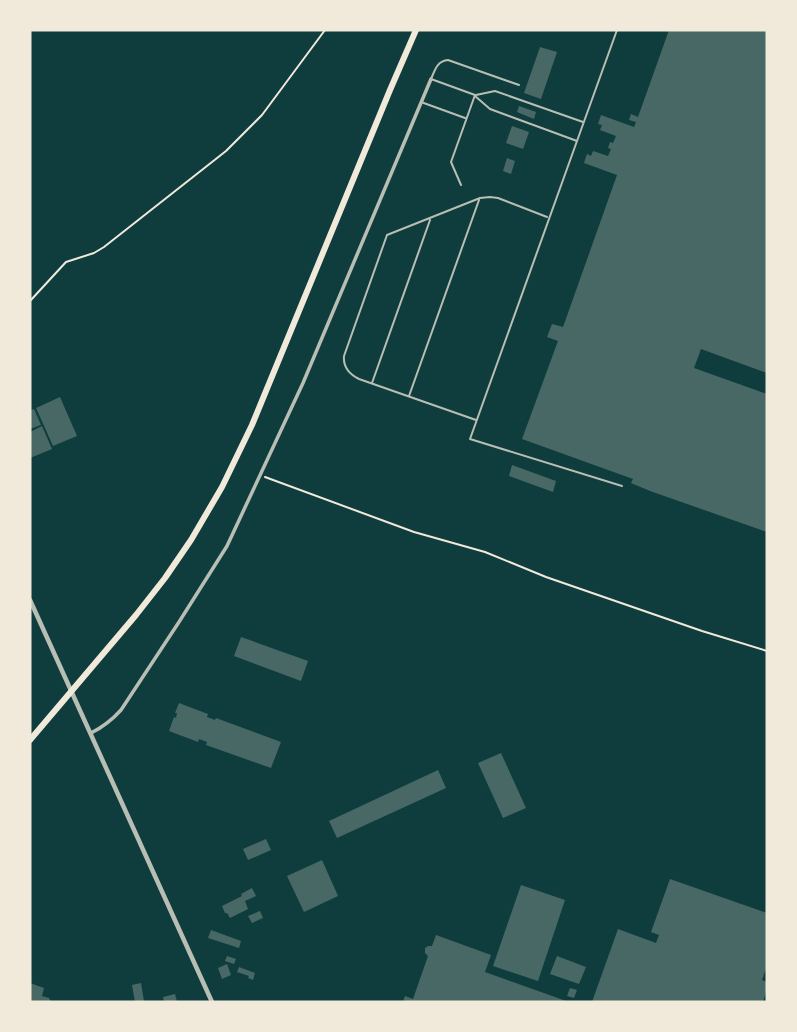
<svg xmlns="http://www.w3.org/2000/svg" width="797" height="1032" font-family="'Playfair Display',serif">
<rect width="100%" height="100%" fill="#0f3d3e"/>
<path fill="#486865" d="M669,30h98v343l-66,-24 -7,19 73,26v138l-117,-41 -19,-8 2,-4 -111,-40 36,-98 -11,-4 5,-13 11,3 54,-152 -33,-12 3,-9 4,2 2,-5 15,5 3,-7 -3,-1 2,-6 3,1 3,-7 -16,-6 2,-5 -4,-1 3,-9 33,12 2,-5 -7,-2 2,-6 7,3z
M540,47l17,5 -16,47 -17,-6z
M519,106l17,6 -2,7 -17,-7z
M512,126l17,6 -6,17 -17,-6z
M507,158l8,3 -4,13 -8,-3z
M60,397l17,39 -24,10 -17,-38z
M34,409l7,16 -11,4v-19z
M42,426l10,23 -22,9v-26z
M512,465l44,16 -3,11 -44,-16z
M241,637l67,24 -7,20 -67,-25z
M179,703l29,11 -1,3 8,3 1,-2 65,24 -10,26 -65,-23 1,-3 -8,-3 -1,3 -29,-11 5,-14 2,1 1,-5h-2z
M501,753l25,55 -23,10 -25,-55z
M438,770l8,18 -109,50 -8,-17z
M266,839l5,11 -23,10 -5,-11z
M322,860l16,36 -34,16 -17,-36z
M670,879l97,34v53l-5,14 5,2v7l-4,13h-171l26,-73 38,14 3,-8 -8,-3z
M521,885l44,15 -27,81 -45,-15z
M252,888l4,8 -11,5 3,8 -18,9 -3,-5h-2l-3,-7 20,-10 -1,-2z
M260,911l3,7 -11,5 -4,-7z
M211,930l30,11 -2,7 -31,-10z
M436,935l55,20 -6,17 84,30h-166l2,-6 8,3 15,-43 -3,-3v-5l3,-2h4z
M227,956l9,3 -2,5 -9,-3z
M557,956l29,11 -7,17 -29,-10z
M227,964l4,11 -9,4 -4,-11z
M239,967l16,6 -2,7 -5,-2 1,-2 -12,-4z
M30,983l14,5 -2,8 7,2 2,4h-21z
M141,983l3,18 -9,1 -3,-17z
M570,988l7,2 -3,8 -7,-2z
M175,994l2,8h-13l-1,-5z"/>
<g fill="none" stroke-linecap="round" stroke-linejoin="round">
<path stroke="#f1e9da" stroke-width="2" d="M30,301l36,-39 28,-9 10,-6 122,-96 36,-36 63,-85
M265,477l149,55 71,20 61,25 156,54 65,20"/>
<path stroke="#b8beb3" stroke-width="2" d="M476,95l19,-4 88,31
M475,96l15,13 87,32 40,-111
M421,102l44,16
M577,141l-107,298 152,47
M461,185l-10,-23 24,-67 -44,-16c4,-9 6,-18 17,-19l71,25
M372,383l58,-163
M409,396l70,-196
M476,420l-117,-41c-10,-5 -16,-12 -15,-23l43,-121 93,-37 10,-1 8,1 49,19"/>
<path stroke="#b8beb3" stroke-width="3.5" d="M91,733c12,-6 21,-13 30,-23l58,-88 48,-76 76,-163 128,-304"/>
<path stroke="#b8beb3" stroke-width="4.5" d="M30,600l182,402"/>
<path stroke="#f1e9da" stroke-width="6" d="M30,740l106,-125 29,-37 26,-38 31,-53 30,-62 138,-335 26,-60"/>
</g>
<rect width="797" height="1032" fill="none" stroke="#f1e9da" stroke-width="63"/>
</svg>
